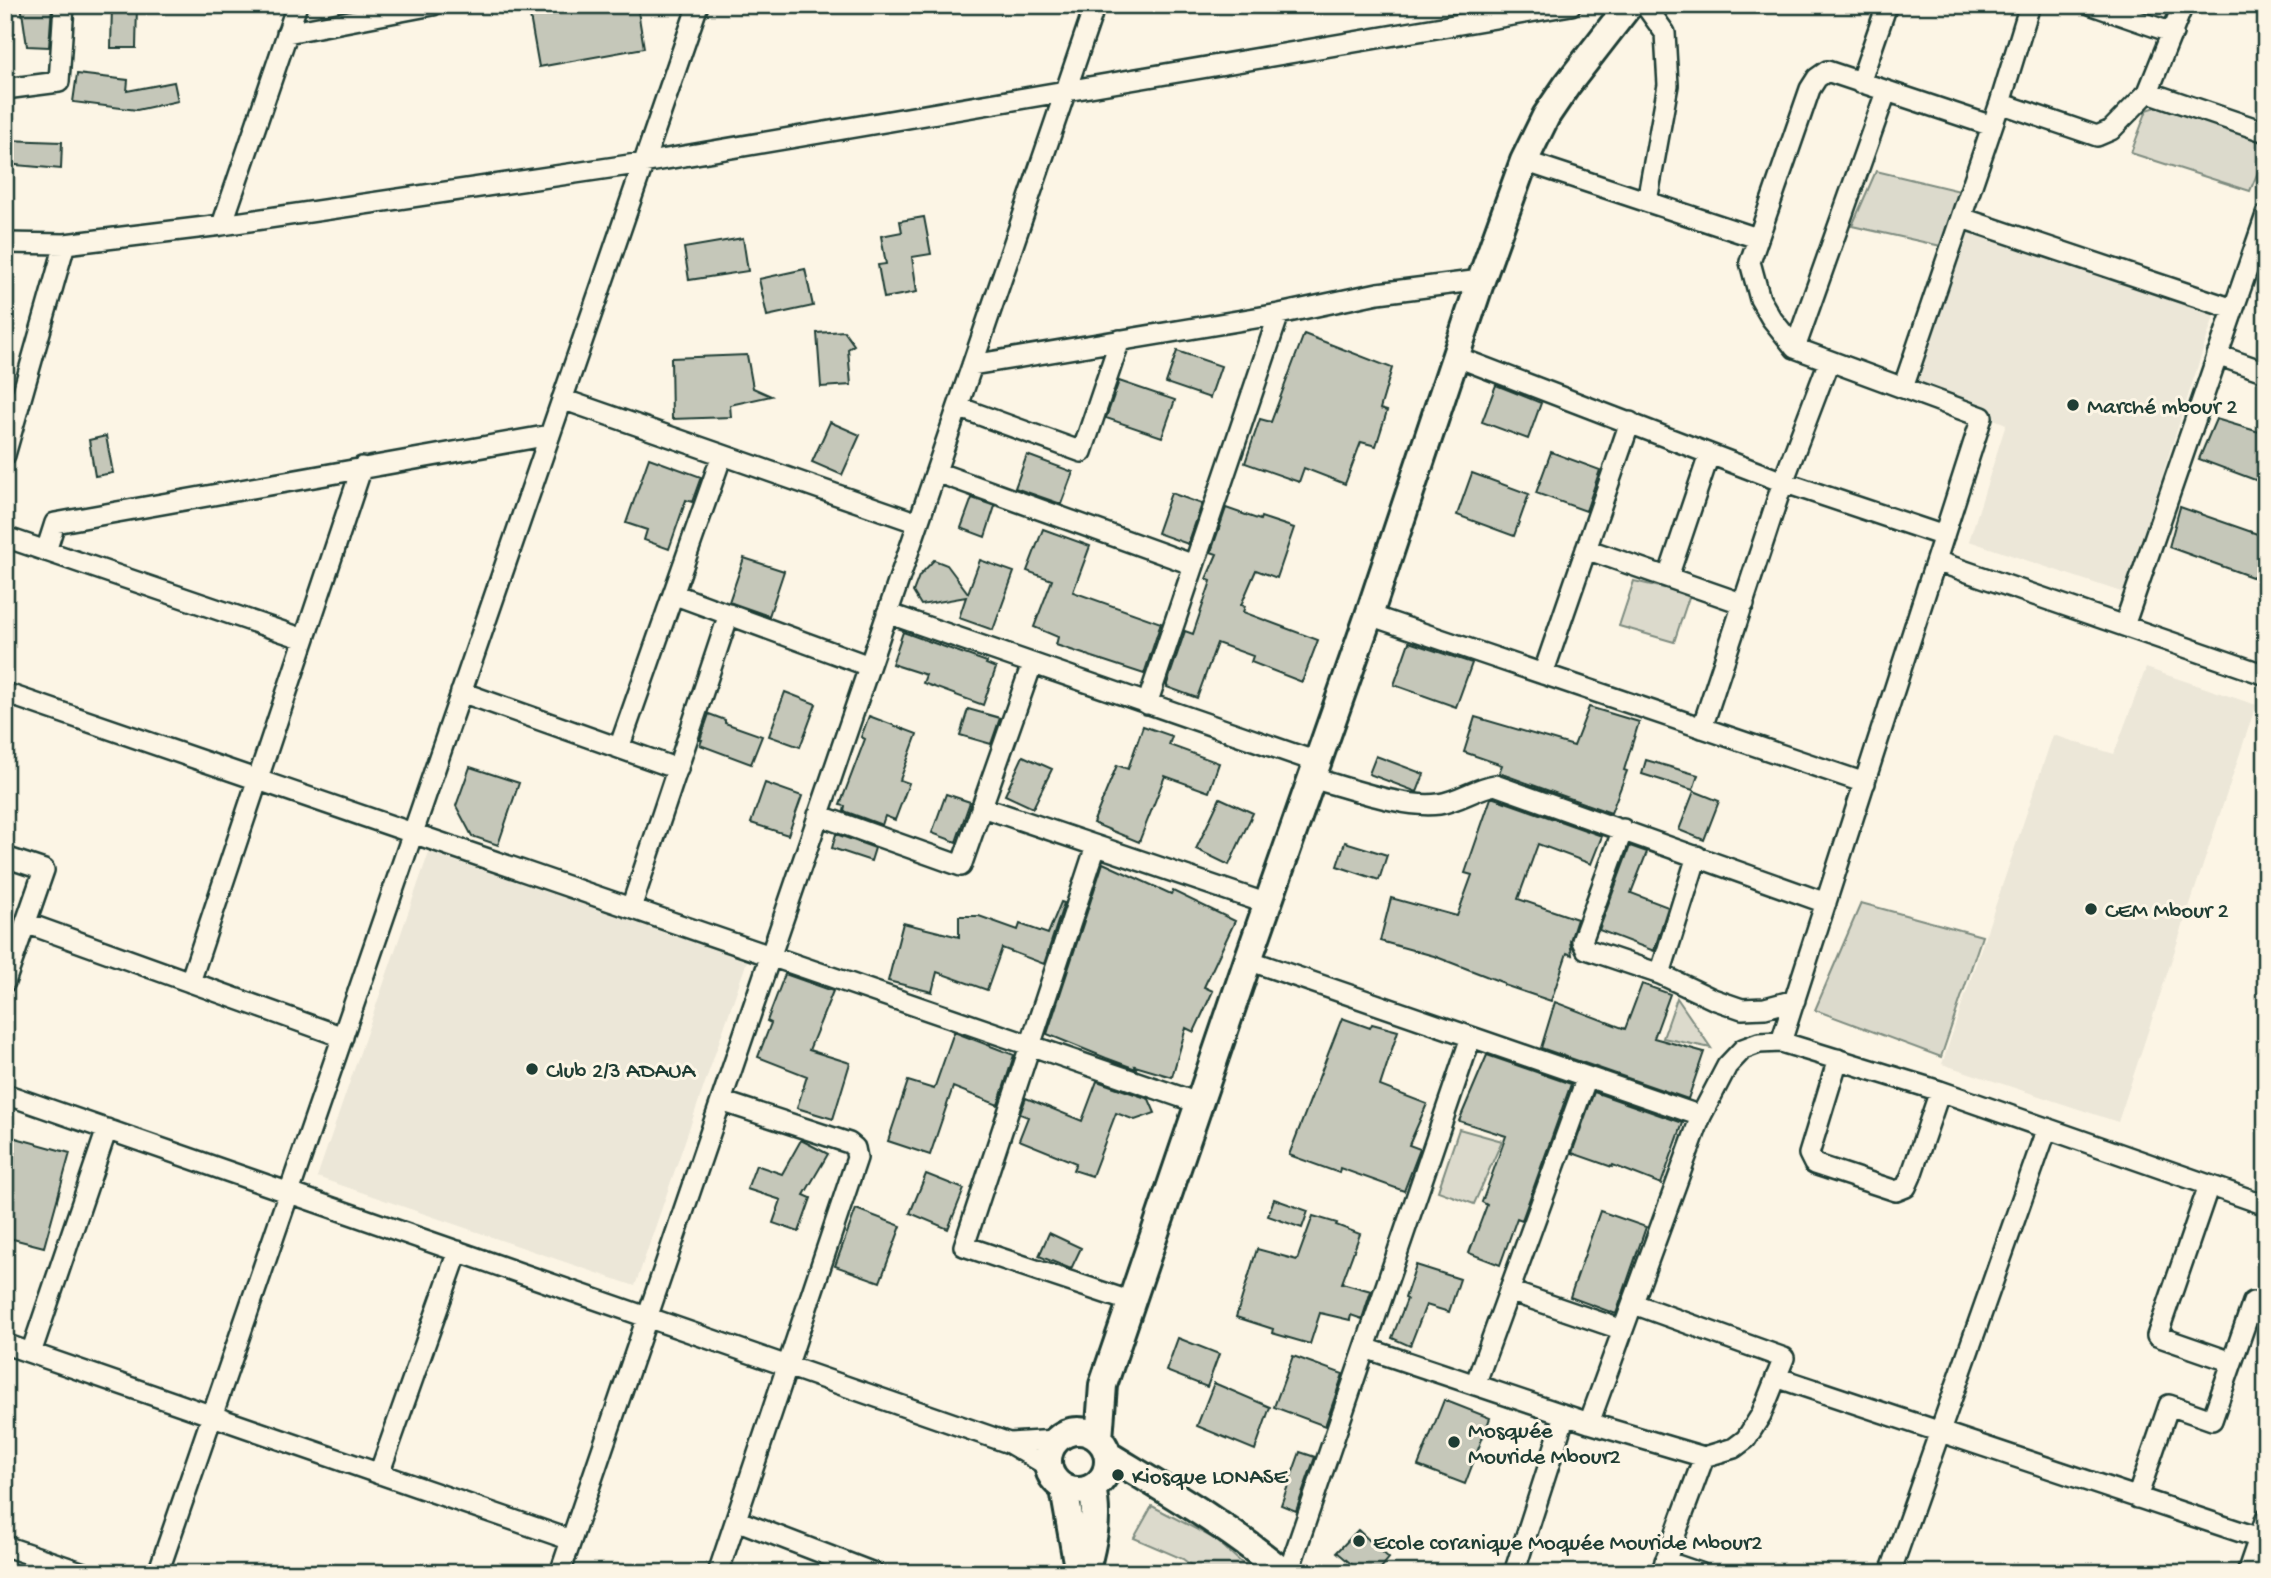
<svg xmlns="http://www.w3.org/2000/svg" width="2271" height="1578" font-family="'Gochi Hand',sans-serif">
<rect width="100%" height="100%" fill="#fcf5e5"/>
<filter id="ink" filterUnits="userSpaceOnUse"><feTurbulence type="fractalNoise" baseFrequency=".0143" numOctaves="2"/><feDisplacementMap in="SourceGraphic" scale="14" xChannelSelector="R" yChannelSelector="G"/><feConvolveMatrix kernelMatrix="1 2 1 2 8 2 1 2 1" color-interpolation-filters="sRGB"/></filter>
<g filter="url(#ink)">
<path fill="#ece7d8" d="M1970,227l247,80 -93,286 -155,-52 37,-117 -90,-37z
M2146,668l110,37 -138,417 -176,-58 111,-329 61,19z
M429,852l318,109 -112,325 -318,-109z"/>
<path fill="#dcdacc" stroke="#7e8c80" stroke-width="2" d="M2165,104l101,40v9l-16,38 -119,-38 16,-43z
M1876,171l92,22 -18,55 -98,-22z
M1634,581l56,13 -16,48 -55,-16z
M1861,903l121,33 -41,121 -126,-47z
M1677,998l34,50 -48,-10z
M1459,1129l43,12 -28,63 -36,-13z
M1152,1506l63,33 38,34h-52l-18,-14 -49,-21z"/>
<path fill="#c5c7b9" stroke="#1f3d34" stroke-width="2" d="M21,5h31l-3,42 -22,-1z
M112,5h25l-1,43h-25z
M528,5h109l7,43 -105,19z
M77,74l51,6 -1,11 47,-9 4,19 -41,9 -64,-8z
M5,140l57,2 -1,27 -56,-5z
M924,217l7,37 -19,3 5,35 -33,6 -6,-33 8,-1 -5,-28 21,-4 -2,-11z
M743,238l5,33 -59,9 -5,-32z
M805,269l8,37 -46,10 -8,-37z
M844,331l10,14 -6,4 3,36 -30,2 -4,-54z
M1304,334l88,34 -12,41 7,2 -11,35 -15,-4 -16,42 -41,-16 -5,14 -54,-19 15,-44 11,3z
M1177,351l44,15 -11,32 -44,-15z
M747,355l6,33 18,8 -41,9 1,12 -59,2 -1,-61z
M1119,381l56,19 -13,37 -56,-19z
M1496,385l45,18 -13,36 -46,-17z
M2216,419l50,15v50l-67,-25z
M830,422l30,13 -18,40 -30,-13z
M106,436l7,37 -18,3 -6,-36z
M1551,452l49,18 -14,41 -50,-18z
M1027,455l46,17 -12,32 -46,-16z
M649,458l52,19 -9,25 -6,-2 -17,49 -25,-9 3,-10 -21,-7z
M1472,473l57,21 -15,42 -57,-21z
M1171,493l31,11 -14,40 -31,-11z
M972,498l23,8 -10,31 -24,-9z
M2180,507l86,30v45l-97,-35z
M1226,508l34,12 1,-3 33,11 -17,50 -21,-8 -15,35 4,1 -2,6 75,28 -16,42 -51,-20 2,-6 -36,-13 -20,55 -30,-11v-3l18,-53 8,3 18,-53 -5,-2 11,-25 -6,-2z
M1043,529l47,17 -17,46 88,31 -17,51 -88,-29 2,-8 -24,-10 18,-47 -25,-9z
M744,558l40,13 -15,45 -40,-14z
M934,560l13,5 21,28 12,-33 34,12 -21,58 -34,-12 7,-21 -45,8 -8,-13 6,-16z
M903,632l84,30 -1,2 10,4 -13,37 -60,-22 3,-8 -34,-11z
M1409,642l63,21 -16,44 -62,-22z
M785,692l31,12 -16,43 -31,-11z
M1589,707l50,15 -15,48 3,1 -16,42 -112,-40 3,-8 -38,-13 11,-35 99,29z
M968,709l32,9 -9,26 -31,-9z
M709,714l16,6v3l37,13 -11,28 -51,-19 2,-5h-2z
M869,716l48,18 -17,46 9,3 -14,37 -10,-4 -3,9 -38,-14 1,-5 -5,-1 25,-66 -4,-2z
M1143,726l29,10 -3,9 50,18 -10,29 -44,-16 -26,66 -46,-19 24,-58 11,4z
M1023,756l29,13 -19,39 -28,-13z
M1376,756l48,18 -7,18 -48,-18z
M1646,760l52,15 -5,15 -51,-16z
M470,767l49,16 -21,62 -26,-9 -16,-30z
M765,783l37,13 -14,39 -37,-12z
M1694,791l25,10 -15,39 -25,-10z
M946,794l24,8 -14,40 -24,-9z
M1220,798l33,15 -24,52 -33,-16z
M1491,798h3l108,38 -11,28 -53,-20 -20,55 59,20 -7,22 2,14 -5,-2 -16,48 -47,-16v-2l-70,-27 -54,-15 11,-43 66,18 15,-41 -7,-2z
M836,834l39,14 -4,13 -39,-13z
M1345,842l42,13 -8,25 -42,-14z
M1630,846l17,6 -16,41 37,14 -14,44 -55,-21z
M1103,863l68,31 2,-3 62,30 -31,66 9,4 -19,41 -8,-4 -14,49 -37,-11 1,3 -30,-11 -59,-24z
M1061,902l3,1 -20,61 -42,-16 -15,42 -50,-18 -5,20 -44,-11 15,-58 56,14v-21h20l39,14 2,-6 28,10z
M785,974l48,17 -24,59 41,13 -17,56 -36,-11 10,-32 -49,-19 13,-34 -4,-2z
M1642,984l28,10 -16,44 50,14 -16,47 -147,-51 14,-46 70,27z
M1342,1018l28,10 2,-4 26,7 -18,55 47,18 -18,41 11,4 -16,42 -64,-23 -1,5 -50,-18z
M954,1032l60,23 -16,50 -45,-18 -23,68 -42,-14 20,-60 26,8z
M1487,1055l84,29 -49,136 -5,-2 -17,47 -31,-12 18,-48 -5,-3 24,-66 -47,-15z
M1097,1081l52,18 6,14 -20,7 -19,-7 -24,63 -19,-6 3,-7 -57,-23 9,-23 -8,-3 6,-16 56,23z
M1594,1092l89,31 -22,61 -48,-19 -1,2 -40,-14z
M5,1135l65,18 -26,94 -39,-10z
M801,1140l27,14 -24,41 7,3 -12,34 -26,-9 8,-23 -34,-11 9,-24 26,9z
M926,1174l38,15 -16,40 -38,-16z
M1274,1199l34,12 -6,17 -34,-12z
M856,1209l45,17 -21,56 -45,-16z
M1600,1211l46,16 -30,87 -46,-17z
M1313,1216l24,7 -1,2 24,9 -18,49 29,8 -9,28 -11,-4 -1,5 -30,-7 -10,31 -38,-11 1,-4 -37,-12 21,-68 40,11z
M1049,1233l32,15 -10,21 -32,-13z
M1416,1265l44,14 -11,33 -23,-7 -16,41 -18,-8 15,-39 -2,-1z
M1178,1338l41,16 -12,33 -41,-16z
M1293,1356l50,18 -18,52 -51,-19z
M1214,1383l56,24 -15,43 -58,-24z
M1444,1400l46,18 -25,66 -47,-18z
M1300,1452l15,5 -19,54 -15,-6z
M1358,1530l31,28 -12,15h-15l-25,-21z"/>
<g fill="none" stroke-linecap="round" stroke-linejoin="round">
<defs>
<path id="street" d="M1645,5l20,28 3,52 -21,116
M2092,5l81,28
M287,33l146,-28
M1860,83l27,-78
M5,89l54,-7 5,-77
M2148,92l118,40
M2000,103l97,33 14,-6 37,-38 35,-87
M1524,161l233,77
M1962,218l271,91
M222,225l75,-220
M5,243l60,1 157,-19 421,-62 928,-158
M1795,348l91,-256
M2217,355l49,17
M1457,357l326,125 161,54
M972,365l307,-51 99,-21 103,-13
M1903,388l97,-285 30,-98
M562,399l356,124
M958,407l124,45 38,-112
M5,455l60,-211
M936,472l258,93
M5,537l299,102
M1586,549l158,55
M46,551l9,-28 495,-88
M1936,561l330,114
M1668,577l41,-122
M673,594l196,72
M887,613l430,149
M1369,615l496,168
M2124,626l142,-411
M1543,674l87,-252
M461,692l217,77
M5,693l1196,411
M1147,704l132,-390
M1702,728l81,-246 46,-121
M619,748l103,-293
M1311,778c36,9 93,31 128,26 20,-3 37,-16 56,-19l331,118
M982,807l286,97
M818,815l143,51 71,-202
M1623,829l-41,112 4,8 74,25 53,25 29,10 23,-1 30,-8
M1096,846l-132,400 168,56
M5,857l39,13 -39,112
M631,908l98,-294
M26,923l317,114
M1248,960l453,156
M1660,974l37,-118
M190,982l172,-515
M1781,1042l201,-625 -187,-69 -24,-30 -11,-19 -10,-37 60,-173 7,-11 10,-7 165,55
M1838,1059l-29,95 5,10 82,27 10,-4 5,-11 29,-85
M5,1094l1004,349 39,23
M2209,1185l-52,151 75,26
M1509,1291l114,39
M5,1344l566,196
M1365,1348l224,75 115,34 30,-9 12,-9 15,-24 23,-57 -150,-54
M31,1353l76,-224
M1776,1377l483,161
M1475,1385l112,-308
M1589,1423l112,-307 26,-50 16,-17 16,-6 22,-1 159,49 326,114
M1010,1443l46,-3
M379,1474l79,-223
M2137,1498l32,-93 43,15 41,-118 13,5
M736,1520l138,53
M5,1546l79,27
M1665,1561l35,12
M158,1573l540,-1568
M560,1573l535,-1568
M718,1573l139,-415 -2,-10 -6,-5 -128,-42
M1288,1573l183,-536
M1514,1573l51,-158
M1661,1573l43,-116
M1890,1573l157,-445
M2247,1573l19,-55"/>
<path id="secondary" d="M1048 1461a30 30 0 1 1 60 0a30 30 0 1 1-60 0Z
M1099,1439l4,-54 145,-425 121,-345 112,-335 43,-119 22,-45 21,-31 62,-80
M1108,1455c59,36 123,73 176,118
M1064,1489l15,84
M1085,1573c8,-30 14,-55 7,-85"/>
</defs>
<use href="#street" stroke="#1f3d34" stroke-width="24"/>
<use href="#secondary" stroke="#1f3d34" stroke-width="32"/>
<use href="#street" stroke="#fcf5e5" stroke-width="19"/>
<use href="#secondary" stroke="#fcf5e5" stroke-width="26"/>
</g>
</g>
<g fill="#1f3d34" stroke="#fcf5e5" stroke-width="2.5">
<circle cx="2073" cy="405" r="7"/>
<circle cx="2091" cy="909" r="7"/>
<circle cx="532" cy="1069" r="7"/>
<circle cx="1454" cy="1442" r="7"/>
<circle cx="1118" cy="1475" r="7"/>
<circle cx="1359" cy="1541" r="7"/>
</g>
<g text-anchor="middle" stroke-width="6" stroke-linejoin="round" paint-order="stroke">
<g font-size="23" fill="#1f3d34" stroke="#fcf5e5" text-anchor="start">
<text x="2087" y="413">Marché mbour 2</text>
<text x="2105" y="917">CEM Mbour 2</text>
<text x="546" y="1077">Club 2/3 ADAUA</text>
<text x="1468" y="1437">Mosquée<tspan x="1468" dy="26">Mouride Mbour2</tspan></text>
<text x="1132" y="1483">Kiosque LONASE</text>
<text x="1373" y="1549">Ecole coranique Moquée Mouride Mbour2</text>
</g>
</g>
<rect width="2271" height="1578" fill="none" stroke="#fcf5e5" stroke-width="28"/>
<rect x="14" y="14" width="2243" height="1550" fill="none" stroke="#1f3d34" stroke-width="2.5" filter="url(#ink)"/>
</svg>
